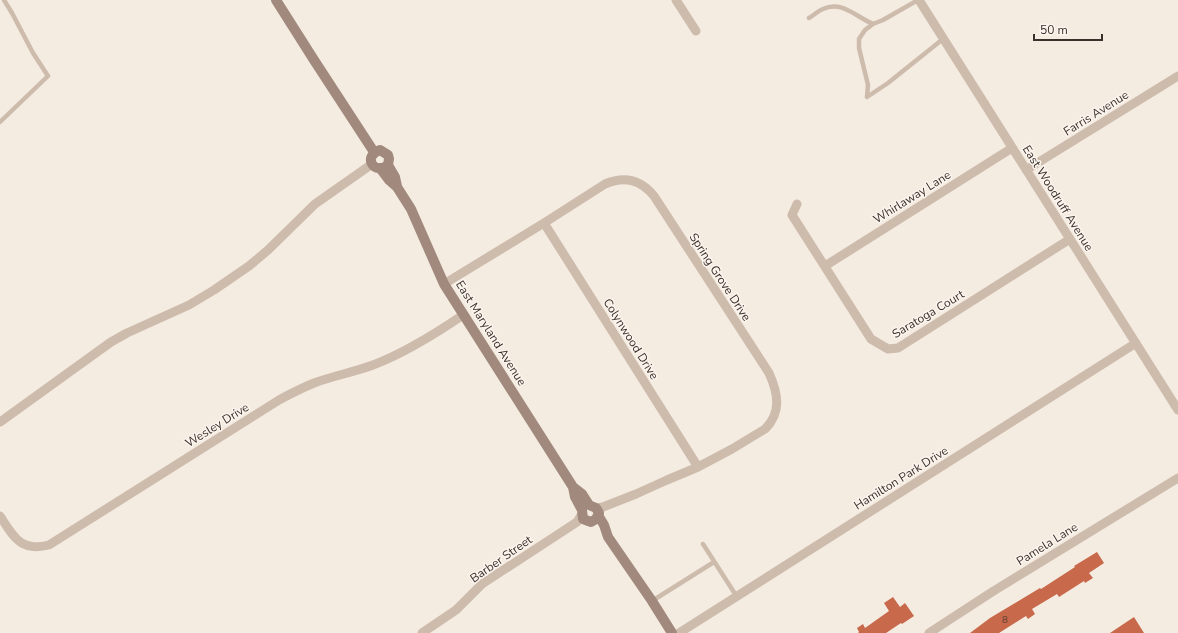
<svg xmlns="http://www.w3.org/2000/svg" width="1178" height="633" font-family="'Nunito Sans',sans-serif">
<rect width="100%" height="100%" fill="#f4ebe1"/>
<path fill="#c8694b" d="M1097,552l7,11 -15,10 4,5 -8,5 -1,-2 -25,16 -2,-3 -25,15 3,5 -7,5 -2,-3 -27,17h-29l20,-15 50,-30 1,1 34,-22 -1,-1z
M893,597l7,10 5,-4 9,13 -12,8 -1,-1 -15,10h-28l1,-1 -2,-4 6,-4 2,4 24,-17 -5,-8z
M1134,617l10,16h-34z"/>
<g fill="none" stroke-linecap="round" stroke-linejoin="round">
<path stroke="#cdbbac" stroke-width="4.5" d="M809,18c5,-3 9,-7 14,-9 19,-9 33,8 50,15l10,-4 35,-20
M867,97l21,-14 55,-44
M867,97l1,-12 -9,-37v-9l6,-9 8,-6
M0,122l48,-46 -15,-23 -21,-40 -8,-13
M703,544l34,53
M652,601l62,-39"/>
<path stroke="#cdbbac" stroke-width="9" d="M676,0l20,31
M919,0l259,410
M1026,170l152,-94
M797,204l-5,11 79,124 17,10 10,-1 172,-109
M544,223l154,244
M825,266l187,-118
M444,284l100,-61 61,-39c19,-8 35,-5 49,12l115,177c9,20 13,39 -4,56l-33,20 -34,18 -31,13 -31,14 -33,13 -7,1
M0,422l111,-80 16,-9 62,-28 25,-15 35,-24 19,-16 47,-46 57,-40
M0,516c14,21 20,36 49,29l230,-145c11,-6 23,-12 35,-17 19,-7 40,-11 59,-18 32,-12 62,-31 90,-50
M422,633l34,-23 26,-26 95,-62 5,-8
M679,633l457,-290
M929,633l63,-41 186,-114"/>
<path stroke="#a18a7d" stroke-width="10" d="M276,0l38,60 60,92
M388,165c-14,11 -26,-9 -8,-15l8,5 1,4 -1,6 7,12 2,9
M380,168l9,12 8,7 14,22 33,75 129,203 9,7 7,11 7,3 3,5 -3,6 -5,3 -8,-3 -1,-9 -7,-13 -2,-10
M598,515l6,10 4,12 44,64 20,32"/>
</g>
<g text-anchor="middle" stroke-width="3" stroke-linejoin="round" paint-order="stroke">
<g font-size="10" fill="#5e3e33">
<text x="1005" y="623">8</text>
</g>
<g font-size="12" fill="#3b302b" stroke="#fbf5ee">
<text transform="translate(1096 113) rotate(-32)" y="4">Farris Avenue</text>
<text transform="translate(912 197) rotate(-32)" y="4">Whirlaway Lane</text>
<text transform="translate(1058 198) rotate(58)" y="4">East Woodruff Avenue</text>
<text transform="translate(720 277) rotate(57)" y="4">Spring Grove Drive</text>
<text transform="translate(928 314) rotate(-31)" y="4">Saratoga Court</text>
<text transform="translate(491 333) rotate(58)" y="4">East Maryland Avenue</text>
<text transform="translate(631 339) rotate(58)" y="4">Colynwood Drive</text>
<text transform="translate(217 425) rotate(-32)" y="4">Wesley Drive</text>
<text transform="translate(901 478) rotate(-32)" y="4">Hamilton Park Drive</text>
<text transform="translate(1047 544) rotate(-32)" y="4">Pamela Lane</text>
<text transform="translate(501 559) rotate(-35)" y="4">Barber Street</text>
</g>
</g>
<path d="M1034 34v6h68v-6" fill="none" stroke="#3b302b" stroke-width="2"/>
<text x="1040" y="34" font-size="12" fill="#3b302b" stroke="#fbf5ee" stroke-width="3" paint-order="stroke">50 m</text>
</svg>
